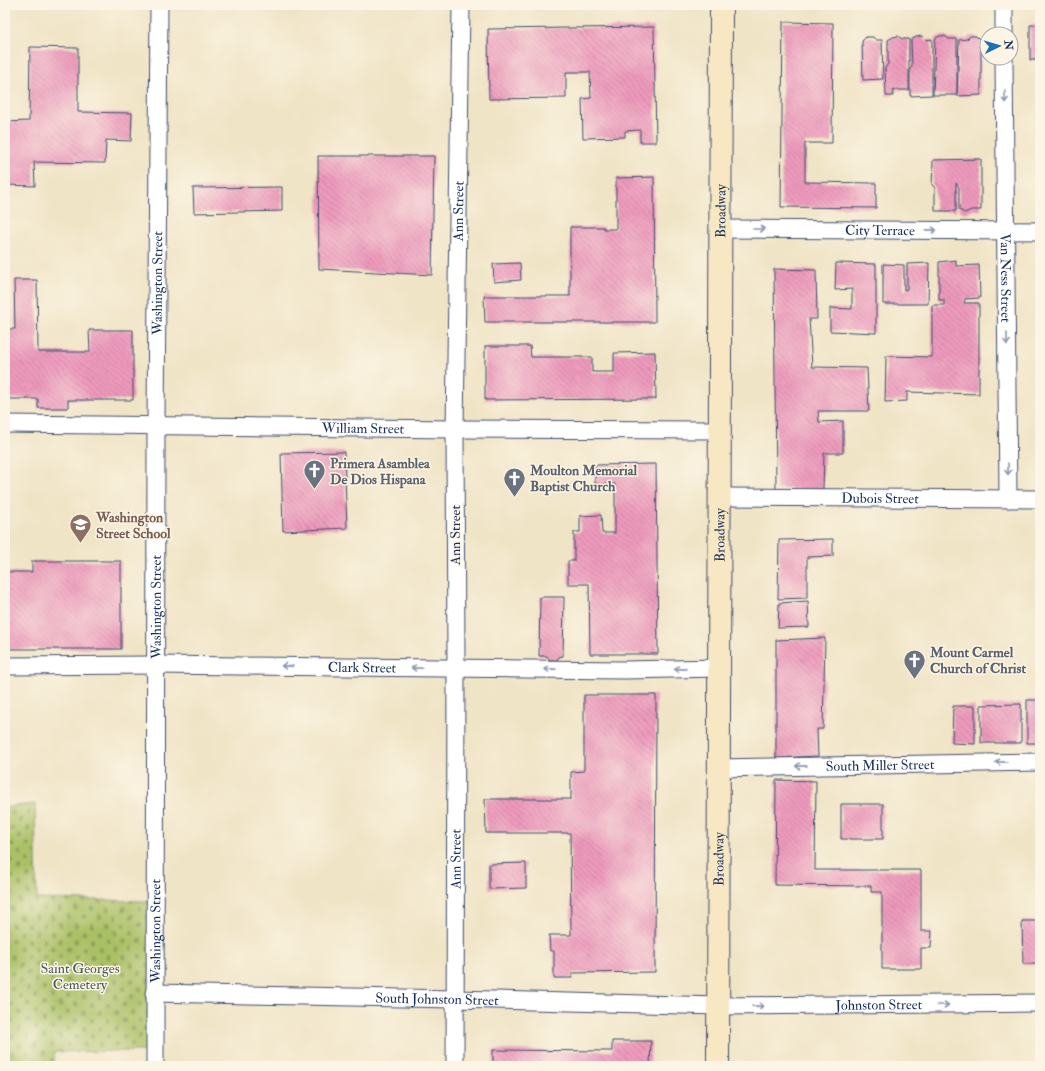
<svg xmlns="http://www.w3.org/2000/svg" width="1045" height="1071" font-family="'IM FELL Double Pica',serif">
<defs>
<pattern id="cemetery-stones" width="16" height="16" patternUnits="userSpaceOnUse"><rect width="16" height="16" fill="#aac065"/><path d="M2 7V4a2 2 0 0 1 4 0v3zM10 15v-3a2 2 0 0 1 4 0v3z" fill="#8a9c56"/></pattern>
<pattern id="building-back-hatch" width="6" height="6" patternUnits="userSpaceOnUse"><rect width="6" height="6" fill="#ee9abc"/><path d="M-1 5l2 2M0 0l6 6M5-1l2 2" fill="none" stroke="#c07e9c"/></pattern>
</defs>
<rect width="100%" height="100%" fill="#fcf5e5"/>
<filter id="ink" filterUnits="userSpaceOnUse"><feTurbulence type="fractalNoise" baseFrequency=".025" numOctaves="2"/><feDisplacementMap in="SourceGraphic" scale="8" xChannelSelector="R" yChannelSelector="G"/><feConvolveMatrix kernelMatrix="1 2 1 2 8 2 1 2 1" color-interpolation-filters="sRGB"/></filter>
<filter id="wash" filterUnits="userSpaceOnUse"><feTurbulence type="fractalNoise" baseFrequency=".012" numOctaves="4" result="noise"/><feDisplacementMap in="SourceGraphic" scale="16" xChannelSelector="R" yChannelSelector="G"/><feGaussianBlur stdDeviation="0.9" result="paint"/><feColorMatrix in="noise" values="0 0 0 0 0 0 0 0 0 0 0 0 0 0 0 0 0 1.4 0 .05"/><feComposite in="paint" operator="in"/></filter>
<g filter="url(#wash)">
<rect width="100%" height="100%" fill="#f0e4c6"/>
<path fill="url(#cemetery-stones)" stroke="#627862" d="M35,804l2,95 117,2 1,150 -101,1v14h-49v-259z"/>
<g id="blocks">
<path fill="url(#building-back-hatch)" d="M783,22l50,1 -1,120h-27v39l71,1v25l-95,-1z
M1030,25h10v35h-10z
M654,27l2,115h-16v-12l-15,1v6l-42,1 -1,-39 9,-1 -1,-26h-24v26l-77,1 -1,-70z
M898,36l4,3h7v51h-16v6h-7l-1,-28 3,-4v-24l5,-3z
M922,36l4,4 6,-1v56l-22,1v-27l2,-2 -1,-27 5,-3z
M939,36h6l4,3h8v56h-24l2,-56z
M970,36h6l3,3h2v56l-24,1 2,-56 8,-1z
M866,37h7l3,3h6l1,39 -20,1 -1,-39z
M30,47l48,1v64l54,1 -1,28 -25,-1 -1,23 -71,-1 1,24 -30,-1v-63l24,-1z
M318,156h116l-2,119 -113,-6z
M981,159v51h-10l-6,3 -6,-3v-23l-3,-4v28h-21v-23l-3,-3 1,-25z
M654,177l1,145h-170l-1,-26h86v-69h34v2h12v-51z
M282,187v24l-88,2 -1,-25z
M956,260v6l23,-1 1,33 -15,1 -1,4h15v91l-72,-2v9l-22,1 1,-46 46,1v-52h12v-5h-5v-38z
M520,263l1,17 -27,2 -1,-18z
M836,263l40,1v69l-46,-2v-23l22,1v-20l-17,1z
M929,263l-1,41h-45v-40l21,1v25l3,-1v-25z
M774,269l42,1 1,49h-8l3,48 55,1 2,43h-51l1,11 24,-1v32h-19l-1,36h-47z
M14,280h23l1,72h52l-1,-22h44v70h-65v8h-30v-9h-33v-70h10z
M485,346h45l1,11h61v15h22v-19l41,-1 1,47 -171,1z
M344,452l3,76 -64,3 -2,-78z
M656,464l2,190h-68l-1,-70h-21v-23h6v-29h6v-16l21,-1 1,18h13v-49h-20v-19z
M833,539v17l-26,1v41l-29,1 1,-59z
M32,561h89v88h-116v-77h27z
M540,597h24l-1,59 -4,1 -2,3h-7l-3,-4h-8z
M808,601l1,26 -31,1 1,-25z
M825,638l-2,91h-6l1,27 -42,2v-118z
M584,695h72l-1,277 -83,1v5h-18v-27h-4l-1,-16h22l-1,-102h-84l-1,-34h86v-27l13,-1z
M1027,700h13v43h-13z
M1021,704v39h-40v-38z
M953,706h22v38l-23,-1z
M776,780l40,1 -1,89h106v61h11l-1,17h-10v21h-39v-77h-11v-6l-96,-1z
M841,804h42v35h-42z
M526,863v25l-37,1v-25z
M1022,921h18v43h-17z
M612,1041h39l-1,25h-157v-16l119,1z"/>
</g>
</g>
<g filter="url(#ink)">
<use href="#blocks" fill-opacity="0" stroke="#3b4a6e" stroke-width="1"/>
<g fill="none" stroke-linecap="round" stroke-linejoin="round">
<defs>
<g id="street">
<path d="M1004,5v29"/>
<path id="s1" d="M1004,58l4,441"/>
<path id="s2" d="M720,229l320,2"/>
<path id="s3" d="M5,424l450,5 265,1"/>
<path id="s4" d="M720,497l320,2"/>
<path id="s5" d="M5,666l150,-1 470,5 94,-2"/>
<path id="s6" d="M719,768l321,-6"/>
<path id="s7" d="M154,993l300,6 265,7 321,-3"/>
<path id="s8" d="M155,1066l1,-641 3,-420"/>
<path id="s9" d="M455,1066l1,-398 -1,-239 6,-424"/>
</g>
<g id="secondary">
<path id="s10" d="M718,1066l3,-1061"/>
</g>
</defs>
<use href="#street" stroke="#3b4a6e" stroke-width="19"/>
<use href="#secondary" stroke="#3b4a6e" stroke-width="24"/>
<use href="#street" stroke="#fff" stroke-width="17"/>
<use href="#secondary" stroke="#f7e8c3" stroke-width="22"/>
</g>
<defs><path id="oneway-shaft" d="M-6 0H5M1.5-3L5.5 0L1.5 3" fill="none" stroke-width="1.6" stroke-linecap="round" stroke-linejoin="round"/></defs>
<g stroke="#8d97ae">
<use href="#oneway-shaft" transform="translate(1005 97) rotate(89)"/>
<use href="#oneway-shaft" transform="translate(759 229)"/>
<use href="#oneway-shaft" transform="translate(931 230) rotate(1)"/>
<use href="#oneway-shaft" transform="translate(1007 339) rotate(90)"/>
<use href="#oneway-shaft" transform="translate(1008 469) rotate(90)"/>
<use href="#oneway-shaft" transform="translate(287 666) rotate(-179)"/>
<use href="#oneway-shaft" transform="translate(417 668) rotate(-179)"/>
<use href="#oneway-shaft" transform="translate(550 669) rotate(-179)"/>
<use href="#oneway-shaft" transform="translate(680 669) rotate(179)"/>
<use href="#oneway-shaft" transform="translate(1001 762) rotate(179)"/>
<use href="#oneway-shaft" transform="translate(801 766) rotate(179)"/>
<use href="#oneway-shaft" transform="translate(943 1005)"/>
<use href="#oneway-shaft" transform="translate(758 1006) rotate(-1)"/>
</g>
</g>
<defs>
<symbol id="church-pin" viewBox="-11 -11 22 30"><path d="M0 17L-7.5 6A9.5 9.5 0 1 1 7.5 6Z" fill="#6b7280" stroke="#fcf5e5"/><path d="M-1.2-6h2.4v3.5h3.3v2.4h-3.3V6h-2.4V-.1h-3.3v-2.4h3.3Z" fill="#fff"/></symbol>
<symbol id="school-pin" viewBox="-11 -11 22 30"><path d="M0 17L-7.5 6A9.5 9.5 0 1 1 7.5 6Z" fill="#8d6e63" stroke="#fcf5e5"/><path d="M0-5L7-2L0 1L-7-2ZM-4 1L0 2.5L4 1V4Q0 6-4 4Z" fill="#fff"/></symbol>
</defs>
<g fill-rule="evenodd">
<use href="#church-pin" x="302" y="458" width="25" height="34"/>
<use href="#church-pin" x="502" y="466" width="25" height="34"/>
<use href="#school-pin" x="68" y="512" width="25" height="34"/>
<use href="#church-pin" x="902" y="648" width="25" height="34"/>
</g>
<g text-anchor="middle" stroke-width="3" stroke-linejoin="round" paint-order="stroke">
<g font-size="14" fill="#1b2f5e" stroke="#fcf5e5">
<text dy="5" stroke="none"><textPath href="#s9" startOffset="855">Ann Street</textPath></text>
<text dy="5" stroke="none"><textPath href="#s10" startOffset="855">Broadway</textPath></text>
<text dy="5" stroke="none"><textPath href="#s2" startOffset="160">City Terrace</textPath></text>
<text dy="5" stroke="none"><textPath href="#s1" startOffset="220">Van Ness Street</textPath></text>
<text dy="5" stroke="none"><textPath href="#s8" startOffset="783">Washington Street</textPath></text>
<text dy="5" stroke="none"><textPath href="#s3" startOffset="358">William Street</textPath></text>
<text dy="5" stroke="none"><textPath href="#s4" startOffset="160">Dubois Street</textPath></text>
<text transform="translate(455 535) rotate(-90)" y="5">Ann Street</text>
<text dy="5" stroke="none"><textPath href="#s10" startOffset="531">Broadway</textPath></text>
<text dy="5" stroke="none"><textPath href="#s8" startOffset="459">Washington Street</textPath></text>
<text dy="5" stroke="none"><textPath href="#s5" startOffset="357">Clark Street</textPath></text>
<text dy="5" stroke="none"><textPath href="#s6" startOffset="161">South Miller Street</textPath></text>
<text dy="5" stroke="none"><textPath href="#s9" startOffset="207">Ann Street</textPath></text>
<text dy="5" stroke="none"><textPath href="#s10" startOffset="207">Broadway</textPath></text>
<text dy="5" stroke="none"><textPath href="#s8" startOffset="135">Washington Street</textPath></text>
<text dy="5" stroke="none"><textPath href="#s7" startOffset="283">South Johnston Street</textPath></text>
<text dy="5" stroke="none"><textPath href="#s7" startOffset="725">Johnston Street</textPath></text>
</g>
<g font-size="14" font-weight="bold" fill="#5b616d" stroke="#fcf5e5" text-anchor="start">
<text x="330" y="468">Primera Asamblea<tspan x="330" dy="16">De Dios Hispana</tspan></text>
<text x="530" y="475">Moulton Memorial<tspan x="530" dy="16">Baptist Church</tspan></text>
<text x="930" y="657">Mount Carmel<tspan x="930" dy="16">Church of Christ</tspan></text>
</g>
<g font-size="14" font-weight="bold" fill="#785e54" stroke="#fcf5e5" text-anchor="start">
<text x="96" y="522">Washington<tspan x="96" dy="16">Street School</tspan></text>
</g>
<g font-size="14" fill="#465a60" stroke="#fcf5e5">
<text x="80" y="973">Saint Georges<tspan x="80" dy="16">Cemetery</tspan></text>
</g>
</g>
<rect width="1045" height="1071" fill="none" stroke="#fcf5e5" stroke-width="20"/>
<g transform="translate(999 46) rotate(85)"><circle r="19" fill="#fcf5e5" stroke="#a2a6af"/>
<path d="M0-3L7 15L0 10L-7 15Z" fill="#1f6fb2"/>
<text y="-6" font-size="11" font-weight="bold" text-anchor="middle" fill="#1b2f5e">N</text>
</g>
</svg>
